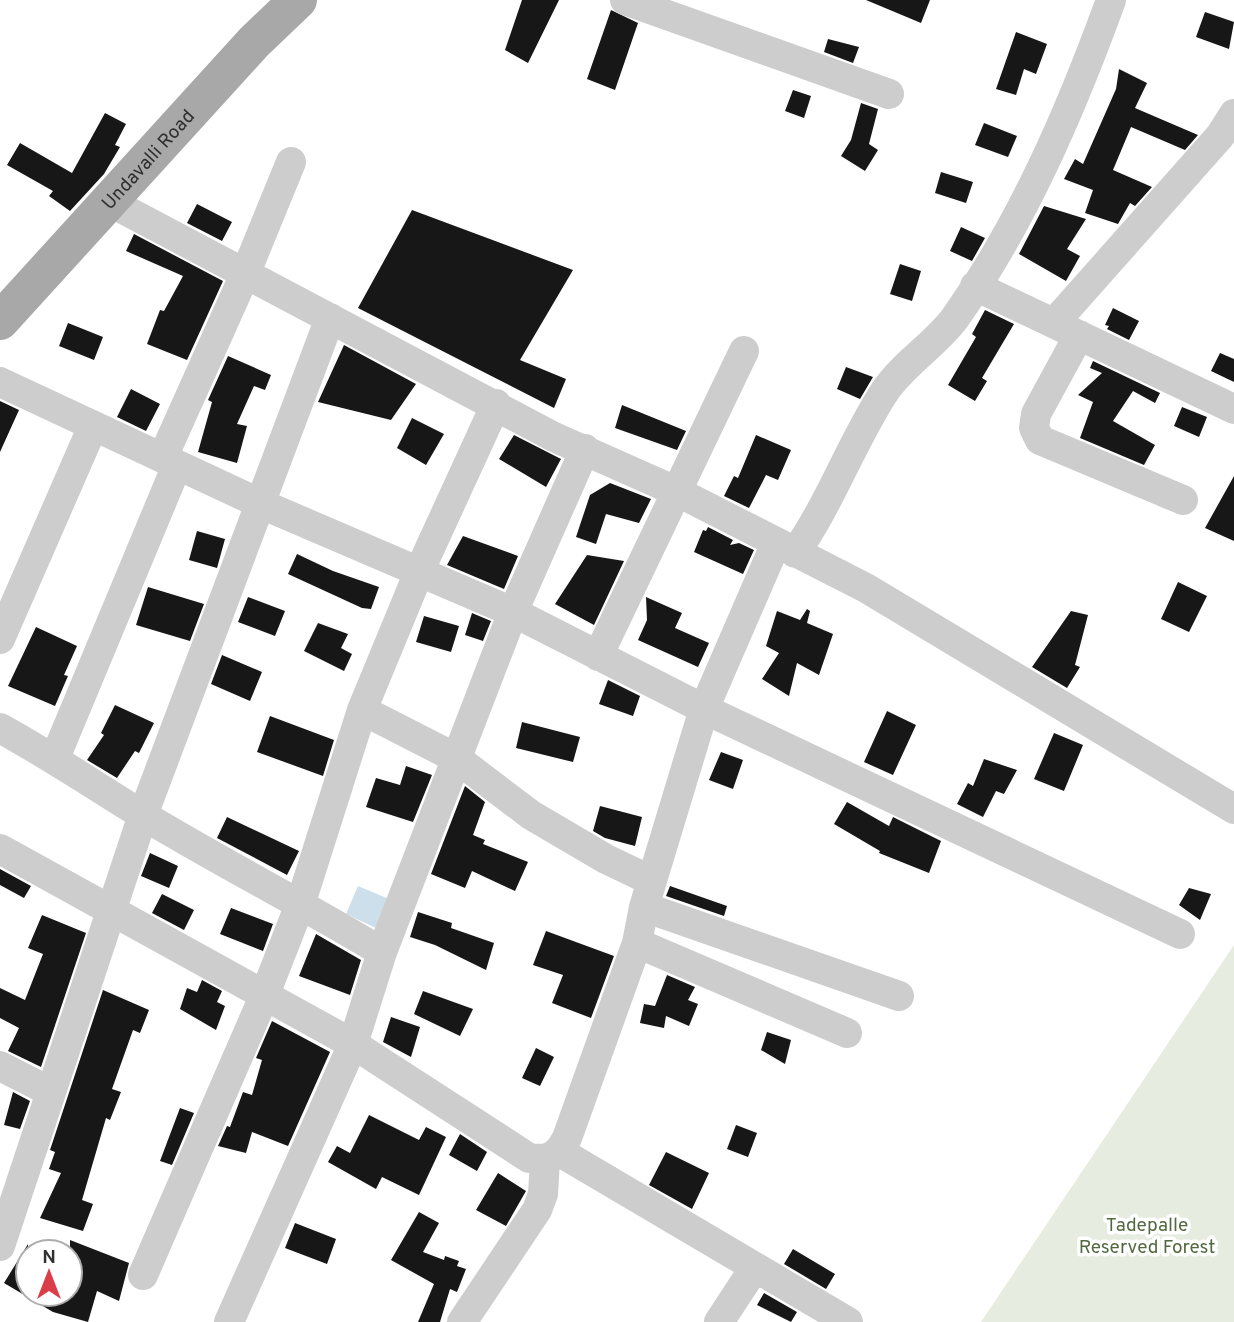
<svg xmlns="http://www.w3.org/2000/svg" width="1234" height="1322" font-family="Overpass,sans-serif">
<rect width="100%" height="100%" fill="#fff"/>
<path fill="#e6ecdf" d="M1234,945v377h-253z"/>
<path fill="#cddfea" d="M358,886l31,13 -13,29 -30,-14z"/>
<path fill="#171717" d="M522,0h37l-31,63 -23,-13z
M866,0h64l-9,23z
M611,10l27,13 -23,67 -28,-11z
M1205,12l29,10 -5,27 -33,-12z
M1016,32l31,12 -11,30 -12,-5 -8,26 -20,-6z
M828,39l31,8 -6,16 -29,-11z
M1119,69l28,14 -12,25 63,27 -13,15 -54,-23 -18,43 39,17 -17,19 -5,-3 -12,21 -33,-11 8,-23 -29,-11 11,-20 8,5 33,-75z
M793,90l18,6 -7,22 -19,-7z
M861,103l17,6 -9,35 9,6 -13,21 -24,-15 10,-16z
M105,113l21,11 -11,21 5,2 -16,27 -34,37 -21,-15 4,-5 -46,-26 13,-22 52,30z
M984,123l33,13 -9,21 -33,-12z
M941,172l32,10 -7,21 -31,-10z
M197,204l35,18 -10,19 -35,-18z
M1044,206l42,13 -19,30 13,7 -14,25 -47,-27z
M412,210l161,60 -53,90 46,19 -12,29 -196,-100z
M961,227l24,11 -13,23 -22,-10z
M134,234l89,47 -36,79 -40,-16 13,-34 4,1 19,-35 -57,-25z
M900,264l21,7 -9,30 -22,-7z
M1113,308l26,13 -10,19 -22,-11 2,-3 -4,-1z
M985,310l29,14 -32,54 5,3 -12,20 -27,-16 28,-48 -4,-3z
M68,323l35,14 -9,23 -35,-14z
M344,345l72,39 -25,36 -73,-18z
M1220,353l14,6v23l-23,-11z
M228,356l43,19 -6,15 -11,-4 -17,38 10,2 -10,37 -39,-11 14,-50 -4,-2z
M1093,361l67,32 -5,10 -22,-12 -20,30 42,24 -11,20 -64,-27 13,-36 -15,-7 24,-22 -12,-5z
M846,367l27,10 -13,22 -23,-10z
M131,389l29,15 -14,27 -29,-14z
M0,401l19,9 -19,42z
M622,405l64,26 -9,19 -62,-22z
M1182,407l25,10 -8,20 -25,-11z
M412,418l32,16 -18,31 -29,-17z
M514,435l47,24 -15,28 -47,-28z
M756,435l35,15 -13,30 -12,-5 -17,33 -25,-12 10,-20 4,2z
M1234,476v65l-29,-13z
M610,483l41,16 -12,24 -33,-9 -10,30 -20,-7 14,-42z
M708,527l25,13 -3,5 9,-2 15,7 -11,24 -49,-22 9,-22 3,1z
M197,531l28,8 -8,29 -28,-8z
M463,536l55,20 -14,33 -57,-24z
M297,554l36,17 46,16 -8,22 -9,-1 -74,-34z
M587,555l37,6 -30,64 -39,-21z
M1178,582l29,14 -18,36 -28,-13z
M148,587l56,17 -14,37 -54,-16z
M248,597l37,14 -10,25 -37,-14z
M646,597l36,16 -7,15 34,15 -11,24 -60,-27 9,-20z
M807,609l3,2 -3,12 26,11 -14,41 -22,-12 -8,33 -27,-17 17,-26 -13,-7 11,-35 23,9z
M1071,611l17,4 -13,50 5,2 -13,21 -35,-21z
M472,613l19,8 -8,20 -18,-6z
M424,616l35,10 -8,26 -35,-10z
M318,623l30,11 -7,14 11,6 -8,17 -40,-20z
M36,627l41,19 -13,29 4,1 -13,30 -47,-20z
M222,655l40,17 -12,29 -39,-17z
M608,680l32,16 -7,20 -34,-12z
M115,705l39,18 -15,30 -4,-2 -18,27 -30,-18 17,-25 -3,-2z
M887,711l29,14 -23,50 -29,-13z
M270,716l64,24 -11,36 -66,-24z
M522,722l58,15 -7,25 -57,-14z
M1054,733l29,12 -19,46 -30,-12z
M721,752l22,8 -10,29 -24,-9z
M984,759l33,11 -13,24 -8,-3 -13,26 -26,-13 11,-21 5,3z
M406,766l26,9 -19,47 -47,-15 10,-29 24,7z
M465,786l20,16 -12,33 12,5 -2,4 45,18 -13,29 -43,-20 -7,17 -34,-14z
M847,802l42,24 4,-9 48,24 -12,32 -50,-20 1,-2 -46,-27z
M600,806l42,11 -7,29 -30,-8 -12,-7z
M227,817l72,34 -12,24 -70,-37z
M150,853l28,13 -9,22 -28,-12z
M0,869l31,17 -7,12 -24,-13z
M670,886l57,20 -3,10 -58,-20z
M1189,888l22,6 -11,26 -21,-15z
M162,894l32,16 -10,20 -32,-17z
M231,908l42,16 -10,27 -43,-17z
M418,912l34,11 -1,5 43,15 -8,27 -51,-25 -25,-8z
M42,915l44,18 -45,134 -33,-16 11,-23 -19,-10v-30l25,12 18,-46 -15,-6z
M546,931l68,25 -23,62 -39,-15 11,-28 -30,-10z
M316,934l45,26 -11,35 -51,-19z
M667,975l28,12 -7,13 10,4 -9,22 -23,-10 -2,12 -24,-5 4,-19 11,2z
M202,980l20,11 -5,11 8,4 -9,24 -36,-21 7,-21 10,4z
M103,990l46,20 -9,23 -7,-3 -21,59 9,3 -11,28 -4,-2 -24,82 11,4 -10,27 -43,-13 21,-45 -12,-4 6,-17 -5,-2z
M423,991l50,18 -13,27 -46,-22z
M391,1017l29,10 -9,30 -28,-15z
M272,1021l58,31 -42,94 -36,-14 -6,21 -28,-7 9,-20 3,1 13,-35 9,3 10,-35 -6,-2z
M767,1032l24,8 -6,24 -24,-14z
M536,1048l18,9 -14,29 -18,-8z
M13,1092l17,9 -10,28 -16,-4z
M180,1108l14,5 -22,52 -12,-4z
M369,1115l50,25 7,-13 20,10 -27,58 -37,-18 -6,12 -48,-27 9,-16 13,7z
M736,1125l21,8 -9,24 -21,-8z
M460,1134l27,18 -10,19 -28,-16z
M666,1152l43,21 -17,36 -43,-24z
M498,1173l28,18 -20,35 -30,-16z
M419,1212l20,11 -16,29 21,8 1,-4 14,5 -2,5 9,3 -9,23 -7,-3 -10,33h-22l16,-38 -43,-24z
M295,1223l41,16 -9,25 -42,-16z
M70,1240l59,23 -10,38 -22,-10 -9,31 -35,-10 -49,-29 24,-39v50h42z
M793,1249l42,25 -9,15 -42,-25z
M764,1293l33,19 -6,10 -34,-17z"/>
<g fill="none" stroke-linecap="round" stroke-linejoin="round">
<path stroke="#cdcdcd" stroke-width="30" d="M625,0l264,94
M110,202l444,235 124,55 188,96 368,221
M975,286l259,123
M1055,322l165,-186 14,-22
M1079,335l-43,79 -2,14 6,12 143,60
M0,382l259,121 254,109 191,97 -60,198 -7,36 -70,195c-9,18 -18,23 -38,20l-176,-114 -353,-195
M163,457l83,-185 45,-110
M776,543l-72,166 476,225
M795,553c36,-51 56,-110 90,-162 19,-28 50,-46 70,-73 68,-96 116,-208 156,-318
M0,639l93,-213
M598,656l146,-305
M362,710l94,48 75,57 75,44 46,22
M0,728c49,27 94,57 141,86 79,48 162,90 241,138
M55,758l122,-293
M644,907l255,89
M637,943l210,90
M0,1066l51,26
M560,1152l288,170
M0,1246l143,-431 187,-497
M143,1275l122,-281 36,-92 61,-192 57,-138 77,-168
M229,1322l124,-278 29,-92 131,-340 72,-163
M462,1322l75,-112 6,-16 2,-34
M719,1322l36,-55"/>
<path stroke="#a8a8a8" stroke-width="38" id="s1" d="M0,321l254,-279 44,-42"/>
</g>
<g text-anchor="middle" stroke-width="7" stroke-linejoin="round" paint-order="stroke">
<g font-size="19" fill="#303030" stroke="#fff">
<text dy="7" stroke="none"><textPath href="#s1" startOffset="219">Undavalli Road</textPath></text>
</g>
<g font-size="19" fill="#536940" stroke="#fff">
<text x="1147" y="1231">Tadepalle<tspan x="1147" dy="22">Reserved Forest</tspan></text>
</g>
</g>
<g transform="translate(49 1273)"><circle r="33" fill="#ffffff" stroke="#acacac" stroke-width="2"/>
<path d="M0-5L12 26L0 18L-12 26Z" fill="#da3f49"/>
<text y="-10" font-size="19" font-weight="bold" text-anchor="middle" fill="#303030">N</text>
</g>
</svg>
